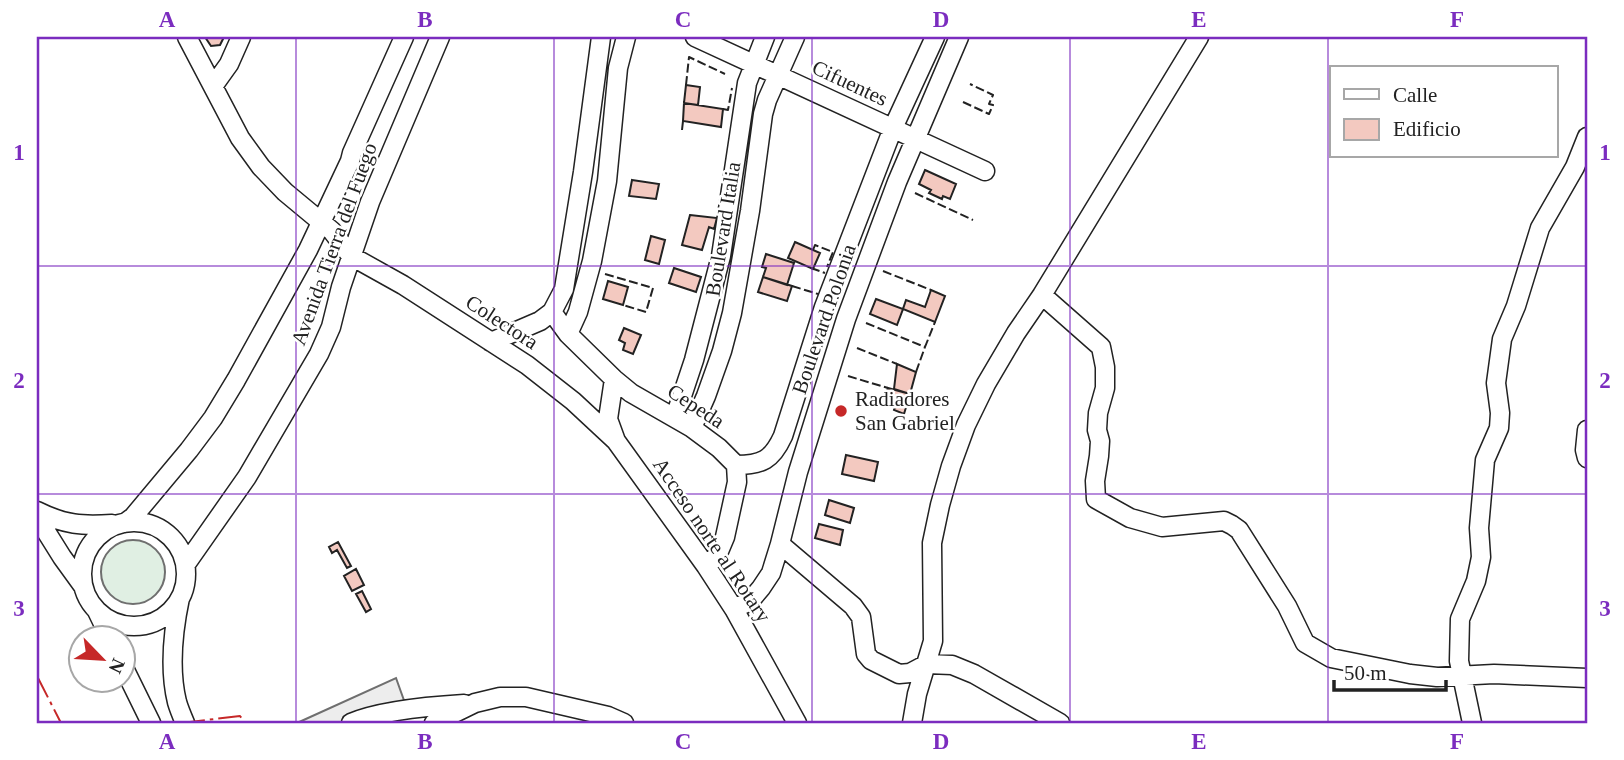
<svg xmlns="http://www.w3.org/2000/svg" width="1624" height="760" font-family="'Times New Roman',serif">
<rect width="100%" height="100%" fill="#fff"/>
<path fill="#e0efe3" stroke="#6f6f6f" stroke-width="2" d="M101 572a32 32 0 1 1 64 0a32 32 0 1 1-64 0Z"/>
<path fill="#ededed" stroke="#6f6f6f" stroke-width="2" d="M396,678l10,28 -20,9 3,8h-92z"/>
<path fill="#f3c9c0" stroke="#222" stroke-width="2" d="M205,37h19l-4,8 -9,1z
M686,85l14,2 -2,18 -14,-2z
M684,103l39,6 -2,18 -38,-6z
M925,170l31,14 -6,15 -7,-3 -1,3 -13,-6 2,-3 -12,-6z
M632,180l27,4 -3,15 -27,-3z
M690,215l27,3 -3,11 -5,-2 -7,23 -20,-5z
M651,236l14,4 -6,24 -14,-4z
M795,242l25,11 -7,16 -25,-11z
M766,254l28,9 -7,22 -24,-8 3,-9 -4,-1z
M674,268l27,9 -5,15 -27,-9z
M763,277l29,9 -5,15 -29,-9z
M608,281l20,6 -5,18 -20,-6z
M931,290l14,6 -10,26 -32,-13 3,-9 19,7z
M876,299l27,10 -6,16 -27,-11z
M624,328l17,7 -8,19 -10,-4 2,-7 -6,-3z
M897,364l19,8 -6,22 -16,-5z
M888,388l22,6 -6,20 -10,-4 2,-8 -11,-5z
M846,455l32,7 -4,19 -32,-7z
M829,500l25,8 -4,15 -25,-8z
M819,524l24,6 -3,15 -25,-7z
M338,542l13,24 -4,2 -10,-18 -5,3 -3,-6z
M356,569l8,16 -12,6 -8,-15z
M362,591l9,18 -5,3 -10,-18z"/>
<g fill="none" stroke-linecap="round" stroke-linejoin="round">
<defs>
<path id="minor" d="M187,37l53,101 21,29 24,25 47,39 19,25 52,29 124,80 46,36 43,40
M695,37l290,134
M214,85l15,-21 12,-27
M1042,295l59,52 4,20v21l-7,25 -1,17 3,11 -1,15 -4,25 1,18 34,19 32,9 62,-6 8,4 7,5 48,76 18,37 26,15 79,16 27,3 57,-3 93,4
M552,312l16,22 46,45 17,14 61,35 27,20 17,17 1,17 -12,55 -8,19 -11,10
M568,334l10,-22 14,-51 15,-80 11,-113 8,-31
M491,342l49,-21 12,-9 12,-23 19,-117 18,-135
M614,379l-6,40 8,22 90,125 28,43 63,114
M675,417l19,-57 27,-104 26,-173 18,-46
M692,428l14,-32 16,-45 10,-38 18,-102 13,-97 4,-14 28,-63
M1587,430l-2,20 2,8
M736,465c26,0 36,-5 47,-29l41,-129 69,-179 42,-91
M37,511c28,14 45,15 75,13
M37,517l25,40 21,29
M82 574a52 52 0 1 1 104 0a52 52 0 1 1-104 0Z
M125,523l8,-6 56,-67 24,-32 23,-38 72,-130 42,-89 2,-8 52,-116
M780,544l73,62 8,11 5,37 5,6 28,14 11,-1 17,-9 25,1 22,9 86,49
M186,564l61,-87 72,-123 12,-27 10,-40 29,-85 70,-165
M180,598c-7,33 -11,71 -3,104 2,7 5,14 8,21
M734,609l16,-8 11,-13 10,-15 9,-29 18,-72 48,-153 51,-137 62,-145
M97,611l13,27
M122,664l29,59
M351,723c30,-13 80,-17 113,-19
M434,723l41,-20 25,-6h26l82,19 16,7
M912,723l5,-29 16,-53 -1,-98 8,-38 11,-39 15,-41 20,-41 30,-51 26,-38 157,-258
M1472,723l-13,-62 1,-42 16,-38 5,-24 -2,-29 6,-68 14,-32 1,-15 -4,-30 6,-44 14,-33 24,-78 35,-61 12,-30"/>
</defs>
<use href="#minor" stroke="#222" stroke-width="21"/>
<use href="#minor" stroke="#fff" stroke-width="18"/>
<path stroke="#222" stroke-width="2" stroke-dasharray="9 3.5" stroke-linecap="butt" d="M686,85l3,-28 36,17
M963,102l26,12 4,-9 -4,-1 4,-9 -23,-11
M723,109l5,1 4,-22
M682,130l1,-9
M915,193l58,27
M813,250l2,-5 18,7 -6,15
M811,268l14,5
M883,271l48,19
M605,274l48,14 -7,24 -23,-7
M792,286l26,8
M866,323l59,24 10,-25
M857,348l40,16
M916,372l9,-25
M848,376l40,12"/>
<path stroke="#c62828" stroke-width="2" stroke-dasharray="24 5 3.5 5" stroke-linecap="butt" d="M37,676l24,47
M181,723l59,-7 5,7"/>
</g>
<path fill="none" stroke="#7b2cbf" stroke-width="2" stroke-opacity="0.55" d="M296,37v686M554,37v686M812,37v686M1070,37v686M1328,37v686M37,266h1550M37,494h1550"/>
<circle fill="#c62828" stroke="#fff" stroke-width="2.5" cx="841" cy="411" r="7"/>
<g text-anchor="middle" stroke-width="5" stroke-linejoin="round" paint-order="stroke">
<g font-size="21" fill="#222" stroke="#fff">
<text transform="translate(850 83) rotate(25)" y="7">Cifuentes</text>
<text transform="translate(723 229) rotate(-81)" y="7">Boulevard Italia</text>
<text transform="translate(334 244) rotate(-70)" y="7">Avenida Tierra del Fuego</text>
<text transform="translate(824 319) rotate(-71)" y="7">Boulevard Polonia</text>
<text transform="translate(502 322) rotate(33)" y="7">Colectora</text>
<text transform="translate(696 406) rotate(33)" y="7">Cepeda</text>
<text transform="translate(712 540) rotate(56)" y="7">Acceso norte al Rotary</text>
</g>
<g font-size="21" fill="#222" stroke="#fff" text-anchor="start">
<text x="855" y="406">Radiadores<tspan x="855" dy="24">San Gabriel</tspan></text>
</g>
</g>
<rect width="1624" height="760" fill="none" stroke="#ffffff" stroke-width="77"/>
<rect x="1330" y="66" width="228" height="91" fill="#ffffff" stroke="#a7a7a7" stroke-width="2"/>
<rect x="1344" y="89" width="35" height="10" fill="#ffffff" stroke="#a7a7a7" stroke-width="2"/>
<text x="1393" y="102" font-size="21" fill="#222222">Calle</text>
<rect x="1344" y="119" width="35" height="21" fill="#f3c9c0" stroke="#a7a7a7" stroke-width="2"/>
<text x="1393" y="136" font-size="21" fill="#222222">Edificio</text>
<g transform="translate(102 659) rotate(115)"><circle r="33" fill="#ffffff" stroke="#a7a7a7" stroke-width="2"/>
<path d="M0-5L12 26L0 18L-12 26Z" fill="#c62828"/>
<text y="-10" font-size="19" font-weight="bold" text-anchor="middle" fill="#222222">N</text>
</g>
<path d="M1334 680v10h112v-10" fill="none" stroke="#222222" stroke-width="3.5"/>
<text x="1344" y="680" font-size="21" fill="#222222" stroke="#ffffff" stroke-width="5" paint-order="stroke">50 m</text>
<rect x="38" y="38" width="1548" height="684" fill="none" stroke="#7b2cbf" stroke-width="2.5"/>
<g font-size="23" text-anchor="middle" font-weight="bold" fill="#7b2cbf">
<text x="167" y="27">A</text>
<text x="425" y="27">B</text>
<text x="683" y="27">C</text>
<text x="941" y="27">D</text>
<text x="1199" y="27">E</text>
<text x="1457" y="27">F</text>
<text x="19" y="160">1</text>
<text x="1605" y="160">1</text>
<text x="19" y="388">2</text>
<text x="1605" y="388">2</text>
<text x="19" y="616">3</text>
<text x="1605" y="616">3</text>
<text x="167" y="749">A</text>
<text x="425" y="749">B</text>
<text x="683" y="749">C</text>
<text x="941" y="749">D</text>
<text x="1199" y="749">E</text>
<text x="1457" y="749">F</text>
</g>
</svg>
